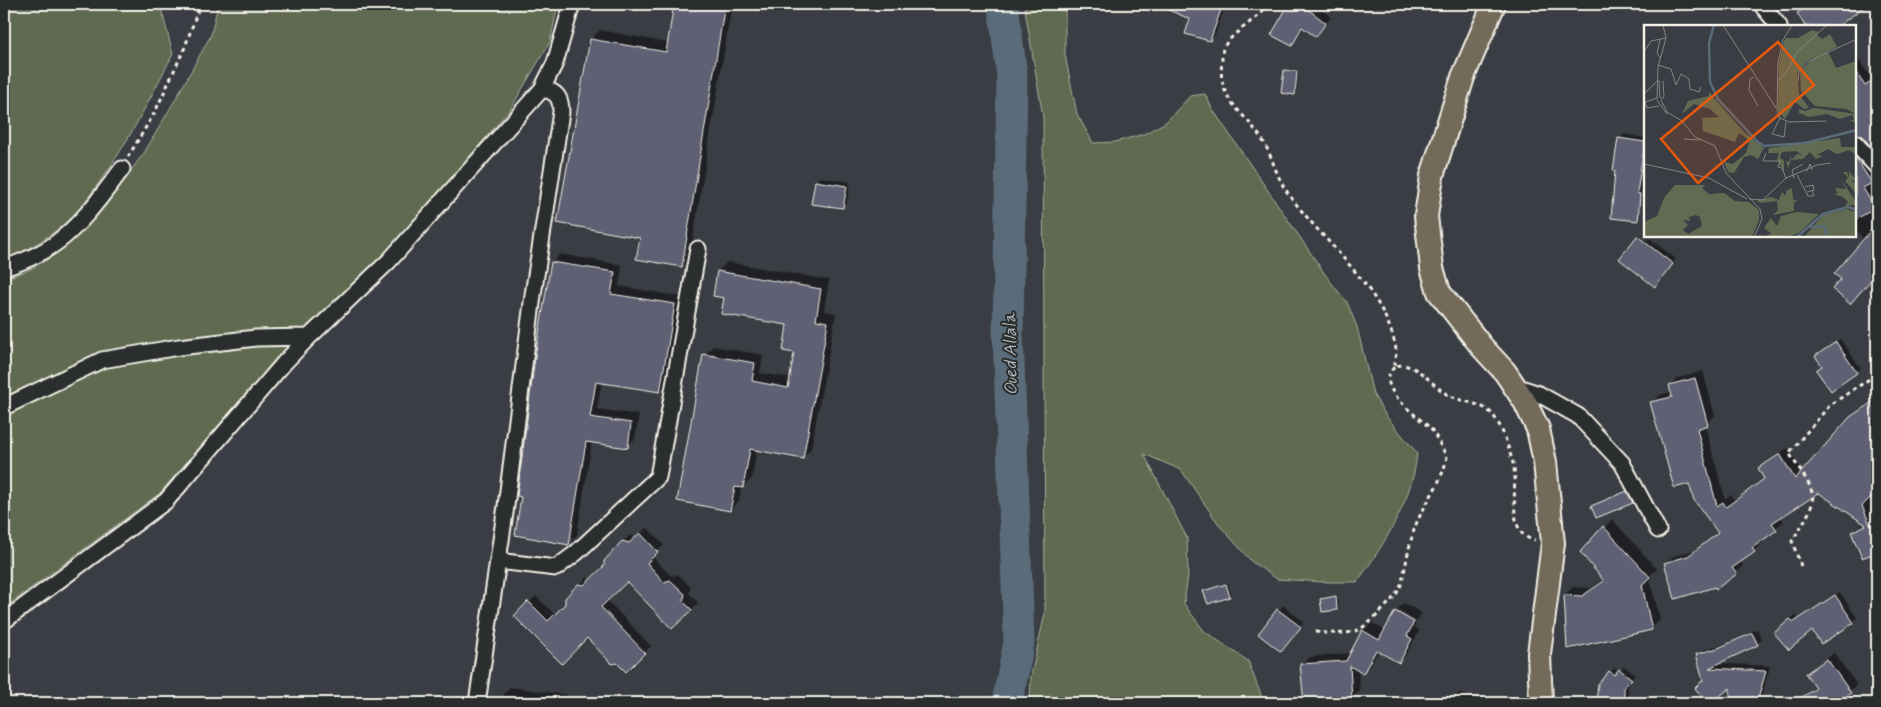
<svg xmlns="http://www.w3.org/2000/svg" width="1881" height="707" font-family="Mynerve,sans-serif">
<rect width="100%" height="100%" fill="#3a3d43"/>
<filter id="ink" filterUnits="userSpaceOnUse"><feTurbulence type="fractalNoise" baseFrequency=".02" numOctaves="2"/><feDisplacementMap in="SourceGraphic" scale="10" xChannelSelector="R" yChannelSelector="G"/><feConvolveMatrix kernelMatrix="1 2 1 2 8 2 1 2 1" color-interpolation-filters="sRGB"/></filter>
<g filter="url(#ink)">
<path fill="#616b51" stroke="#aaae9c" d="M4,4h156l13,50c-23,44 -45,90 -75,130 -7,9 -13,20 -21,28 -21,21 -46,37 -73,48z
M218,4h340l-8,38 -39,66 -126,148 -97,90 -128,147 -156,115v-329l25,-9 35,-22 30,-29 50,-66 31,-53 36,-65z
M1024,4h41v51l12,59 16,29 22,-1 29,-8 22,-12 24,-26 15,-2 8,16 116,170 18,22 10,25 16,67 13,22 31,37c-1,9 -2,18 -5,27 -9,34 -34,74 -55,102h-33l-47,-3 -25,-17 -32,-36 -39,-56 -37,-16 43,84 1,37 -4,29 20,27 44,30 16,42h-234l1,-27 14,-63 -2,-496z"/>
<path fill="#0007" d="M675,4h57l-42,253 -8,9 -41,-29 -50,-198 9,-9 69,13z
M1155,4h71l-11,31 -5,5 -19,-22z
M1291,4h22l18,13 -15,19 -12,-9 -7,12 -5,5 -6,-34z
M1810,4h56l-30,22h-29l-8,-12z
M1855,55l18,25 4,-3v67l-4,3 -18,-21z
M1287,69l11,1 -1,21 -2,2 -10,-23z
M1624,134l21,4v24l-8,53 -17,-76z
M1855,143l9,11 13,22 -8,7 8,13v76l-21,24 -14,-17 22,-38 -9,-14z
M820,177l30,5 -3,21 -4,4 -27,-25z
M1649,238l27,21 -17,22 -15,-36z
M560,254l62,11 -3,21 63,11 -14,86 -8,8 -58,-9 -5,27 42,6 -4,24 -8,7 -35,-5 -15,94 -8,8 -16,-281z
M727,262l102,18 -5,31 12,2 -25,136 -9,9 -45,-9 -5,29 -9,9h-2l-2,14 -9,9 -26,-155 9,-9 50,9 -3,18 31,5 4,-26 -6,-28 -64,-27 -7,-26z
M1840,339l21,29 -5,4 -33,-7 -6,-9z
M1703,371l12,45 -10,9 20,74 6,-4 3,5 31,-22 -6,-9 8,-8 21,-13 15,24 48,-55 26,-17v89l-8,8 8,19v34l-14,6 -11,-24 12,-9 -45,-32 -39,25 4,5 -24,19 2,3 -8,8 -14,10 3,4 -7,8 -70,-10 8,-7 23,-7 22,-17 -29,-50 -38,-79 8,-8 12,-3 -2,-7 8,-7z
M1629,490l5,10 -2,2 -40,4z
M1612,519l45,50 -8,7 11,44 -8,8 -87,-33 8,-8 18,1 14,-9 -23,-27z
M647,527l17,18 -12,11 19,20 7,-2 13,13 -2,6 9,10 -26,25 -45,-48 -20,20 44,46 -25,24 -39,-33 -72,-21 21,-20 19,19 12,-11 -1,-5 20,-21 6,1 13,-12v-6l25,-26 7,2z
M1228,583l3,11 -2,2 -24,-5z
M1840,592l17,26 -4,4 -41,7h-33l16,-14 3,4z
M1337,595l2,12 -2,2 -16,-10 2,-2z
M1404,603l18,10 -5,9 -20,-12z
M1283,605l21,17 -19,24 -25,-13z
M1397,611v2l19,11 -2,3 6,3 -13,23 -8,9 -20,-12 -8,14 -8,8 -5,-3 2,21 -8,8 -5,1 1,4h-43l-3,-38 8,-8 41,-4 12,-22 9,-8 14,8z
M1757,629l5,10 -5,5 -42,19 55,3 -10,37h-28l1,-19 -24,19 -13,-15 8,-8 -7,-25 5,-5 23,-6z
M1834,653l23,32 -23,18h-40l22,-17 -9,-13z
M1624,666l11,8 -7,8v21h-31l2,-18 15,-17 5,3z
M510,687l57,8 -1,8h-64l2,-9z
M1459,693l29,10h-37z"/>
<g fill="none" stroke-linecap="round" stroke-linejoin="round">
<path stroke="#5a6c7a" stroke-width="31" d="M1003,4l9,72 -4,258 11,308 -12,61"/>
</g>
<path fill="#5e6173" stroke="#f4f1e8" d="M674,4h51l-43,263 -46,-8 4,-21 -83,-15 33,-184 76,13z
M1154,4h69l-13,37 -25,-7 5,-15z
M1289,4h12l25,19 -10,14 -14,-10 -10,19 -21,-11z
M1812,4h56l-30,22h-33l-8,-13z
M1284,70l13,1 -2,24 -14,-2z
M1855,71l10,15 12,-8v68l-4,3 -11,-13 -7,-2z
M1618,138l27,4 -8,51 3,1 -2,27 -27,-3 4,-47h-2z
M1855,157l17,26 -9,5 12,20 -20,12z
M815,181l32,5 -4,22 -32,-4z
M1877,223v50l-27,31 -18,-15 9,-10 -7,-5z
M1637,236l36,28 -18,23 -36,-28z
M551,262l64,10 -4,22 64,10 -15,88 -64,-10 -6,35 41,6 -3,25 -42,-6 -17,103 -54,-10 6,-38 -4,-1 18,-139z
M717,271l104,18 -5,31 12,2 -25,137 -53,-10 -7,39 -8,-1 -5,24 -53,-10 26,-147 52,9 -3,18 36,7 6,-35 -11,-2 4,-26 -66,-11 3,-16 -11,-2z
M1836,342l21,31 -26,18 -15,-21 6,-4 -7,-10z
M1695,378l13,47 -11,4 20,77 6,-4 3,5 38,-28 -6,-11 22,-14 15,25 55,-62 27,-18v92l-15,15 15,34v12l-15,6 -11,-26 15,-7 -47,-32 -47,30 5,7 -25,18 3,4 -23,16 5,6 -21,15 -1,-2 -40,12 -11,-36 24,-7 30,-23 -24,-33 -5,-16 -15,4 -24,-86 22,-5 -3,-12z
M1627,491l6,12 -37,15 -5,-12z
M1603,526l47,51 -8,8 10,45 -85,19 -3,-54 18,1 22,-15 -24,-29z
M640,533l18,19 -11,11 17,19 6,-2 15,14 -2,7 9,9 -20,19 -45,-47 -26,25 44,46 -19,19 -9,-9 -5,1 -25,-26 -25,26 -48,-48 14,-15 20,20 17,-17v-6l13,-14 6,1 20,-19v-5l18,-20 7,2z
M1226,584l4,13 -22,7 -5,-13z
M1835,595l19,28 -33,21 -9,-13 -23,19 -15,-17 16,-14 4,3z
M1336,596l1,14 -15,2 -2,-13z
M1277,609l24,18 -20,25 -23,-18z
M1395,611l19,11 -7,14 5,3 -13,24 -23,-13 -13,24 -13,-8 2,34 -13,1v2h-35l-4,-39 46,-3 16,-31 17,10z
M1752,633l6,12 -49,23 57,3 -9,32h-27v-15l-19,15h-4l-12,-15 8,-8 -7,-26 22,-6z
M1827,659l24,34 -15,10h-43l23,-15 -11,-15h4l-1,-1z
M1619,669l13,10 -8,8v15l-28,1 2,-19 11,-13 5,4z"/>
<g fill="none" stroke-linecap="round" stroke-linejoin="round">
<defs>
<path id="street" d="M1761,4l18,22
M1855,143l22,24
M4,268c18,-6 36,-13 52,-25 27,-20 46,-48 66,-74
M1515,386l24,8 39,22 44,47 36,67
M4,407l98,-47 77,-13 77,-9 53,-1
M498,561l58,7 20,-15 82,-76 40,-228
M4,621l162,-120 118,-138 25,-26 80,-76 153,-172 13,-26 17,-59
M477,703l29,-197 27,-211 28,-183c0,-15 -5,-21 -19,-23"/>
<path id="primary" d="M1494,4l-31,73 -31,99 -6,40 6,52 7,24 43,55 23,25 20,30 13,27 7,33 8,81 -14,111 2,49"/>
</defs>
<use href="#street" stroke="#f4f1e8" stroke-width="19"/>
<use href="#primary" stroke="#f4f1e8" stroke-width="26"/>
<path stroke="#f4f1e8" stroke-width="3" stroke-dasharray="4 4" stroke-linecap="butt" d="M1268,4c-9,15 -40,31 -45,45 -1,3 -1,8 -1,12 -5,38 19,48 37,74 13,17 16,41 29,58 35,50 92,90 107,151 2,7 0,15 0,22
M128,157l27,-45 30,-65 15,-43
M1801,566l-9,-25c30,-47 26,-43 -3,-88l41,-48 47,-31
M1315,632c38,3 44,3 70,-25 7,-7 15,-16 17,-26 5,-20 7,-39 15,-59 10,-22 26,-41 30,-66 -6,-8 -10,-19 -16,-27 -11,-11 -47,-35 -42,-53 0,-4 4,-7 6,-10 22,-6 37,21 55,30 13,6 32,7 42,18 11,13 16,33 21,49 6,21 -9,73 22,77"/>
<use href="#street" stroke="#2a2d2e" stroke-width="15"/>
<use href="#primary" stroke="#736b5a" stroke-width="22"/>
</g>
</g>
<g text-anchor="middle" stroke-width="4" stroke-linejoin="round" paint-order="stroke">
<g font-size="18" font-style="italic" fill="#afb5b6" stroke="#2a2d2e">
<text transform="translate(1010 354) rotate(-91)" y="6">Oued Allala</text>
</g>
</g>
<g transform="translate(1644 25)">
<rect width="212" height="212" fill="#3a3d43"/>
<path d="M168,5l7,2 -2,3 5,4 8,-5 7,13 -9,4 8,17 20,-7v62l-7,-3h5l-2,-5 -12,4 -13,-5 -18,3 -10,-4v-4l6,2 9,-3 42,6 -10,-5 -31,-3 -14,-15 -1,-20 15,-15 -9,6 -9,11 2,21 10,14 -5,1 -9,-7 -10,17 -7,-8 1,-48 5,-22 2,-3h12zM65,67l35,40 20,16 -6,11 -7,-4 -7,2 -10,16 -6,-1 -4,-10 9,2 13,-11 3,-11 -4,-5 -6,-4 -4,9 -32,-11 -1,-13 17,-1 -9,-8 -16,-5 -12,10 6,-13 21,-5zM196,113l1,9h14l1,8 -7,-5 -12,4 -9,-5 -11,6 6,1 -7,3 -6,-7 -7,7 -12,1 -3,8 -2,-7 3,1 2,-7v5l6,-6 5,1 -6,-4 -14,1 -2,5 4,4v10l-7,-11 2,-7h-11l1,-5zM205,146l7,9 -5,1 5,2v22l-11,1 3,-4 -5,-5 -10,-3h5l-3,-6 11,1 -6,-11 15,22v-8l-10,-11 3,-3 -5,-6h4l2,6zM31,160h30l-3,3 7,6 15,-1 11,8 14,1 10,8v10l-7,17h-108v-15l13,-6 7,-18zM52,190l4,2 2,9 -14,8 -5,-4 5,-5 -5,-5 7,1 -1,-4zM148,163l1,11 5,2 -4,1v9l-21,4 5,-5 -1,-9 -16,2 -5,-2 15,-4 8,3 3,-8 4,4v-5zM203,184l8,3 1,25h-52l19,-22zM152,187l23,2 -20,19 -13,4h-27v-2l6,2 6,-4 -7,-5 7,-10 6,8 4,-10z" fill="#616b51" fill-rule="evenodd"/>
<path fill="none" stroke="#5a6c7a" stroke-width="2.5" d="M70,0l-5,18 1,39 8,17 40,43 6,4 41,-3 52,-13M166,202l14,-1 3,7 -2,4M153,212l26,-23 25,-7 9,3"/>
<path fill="none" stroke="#848585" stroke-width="1" d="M79,0l53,83M148,0l-9,15 -5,23 -1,47 3,8 9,4 37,-1M0,27l7,-11 15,-3M16,33l-3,-5 3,-13M14,40l13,4 5,16 5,-11 8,5 1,10 9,3 2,-5M110,52l-4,2 -1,11 9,16M15,55l1,18M134,56l11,-13 8,-16 30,-27M154,56l1,-10 8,-9 50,-23M0,69l13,-13M13,73l-12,4 2,6 12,-2M13,74l1,-32 8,-29 -3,-13M17,74l3,-2 -1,-16M13,75l10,14M17,75l6,12 15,9 13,16 20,9 11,27 34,36 2,10 -8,18M136,93l-8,16 12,3 2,-15M40,114l16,1M122,128l-3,8h17l-2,6 4,1 4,10M0,139l65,14 38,21M162,147l4,-8 2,6M153,150l11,21h6l-2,-6M150,153l-2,-8 11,-6M161,162l8,-2 1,5 -7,2M105,174l14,1 23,-22 31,-13 14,-2"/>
<path fill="#e8590c" fill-opacity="0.15" stroke="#e8590c" stroke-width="2.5" d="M134,17l36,43 -116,98 -37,-44z"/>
<rect width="212" height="212" fill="none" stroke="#f4f1e8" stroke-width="2.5"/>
</g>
<rect width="1881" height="707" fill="none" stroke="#2a2d2e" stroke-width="20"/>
<rect x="10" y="10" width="1861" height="687" fill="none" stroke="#f4f1e8" stroke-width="2" filter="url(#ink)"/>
</svg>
